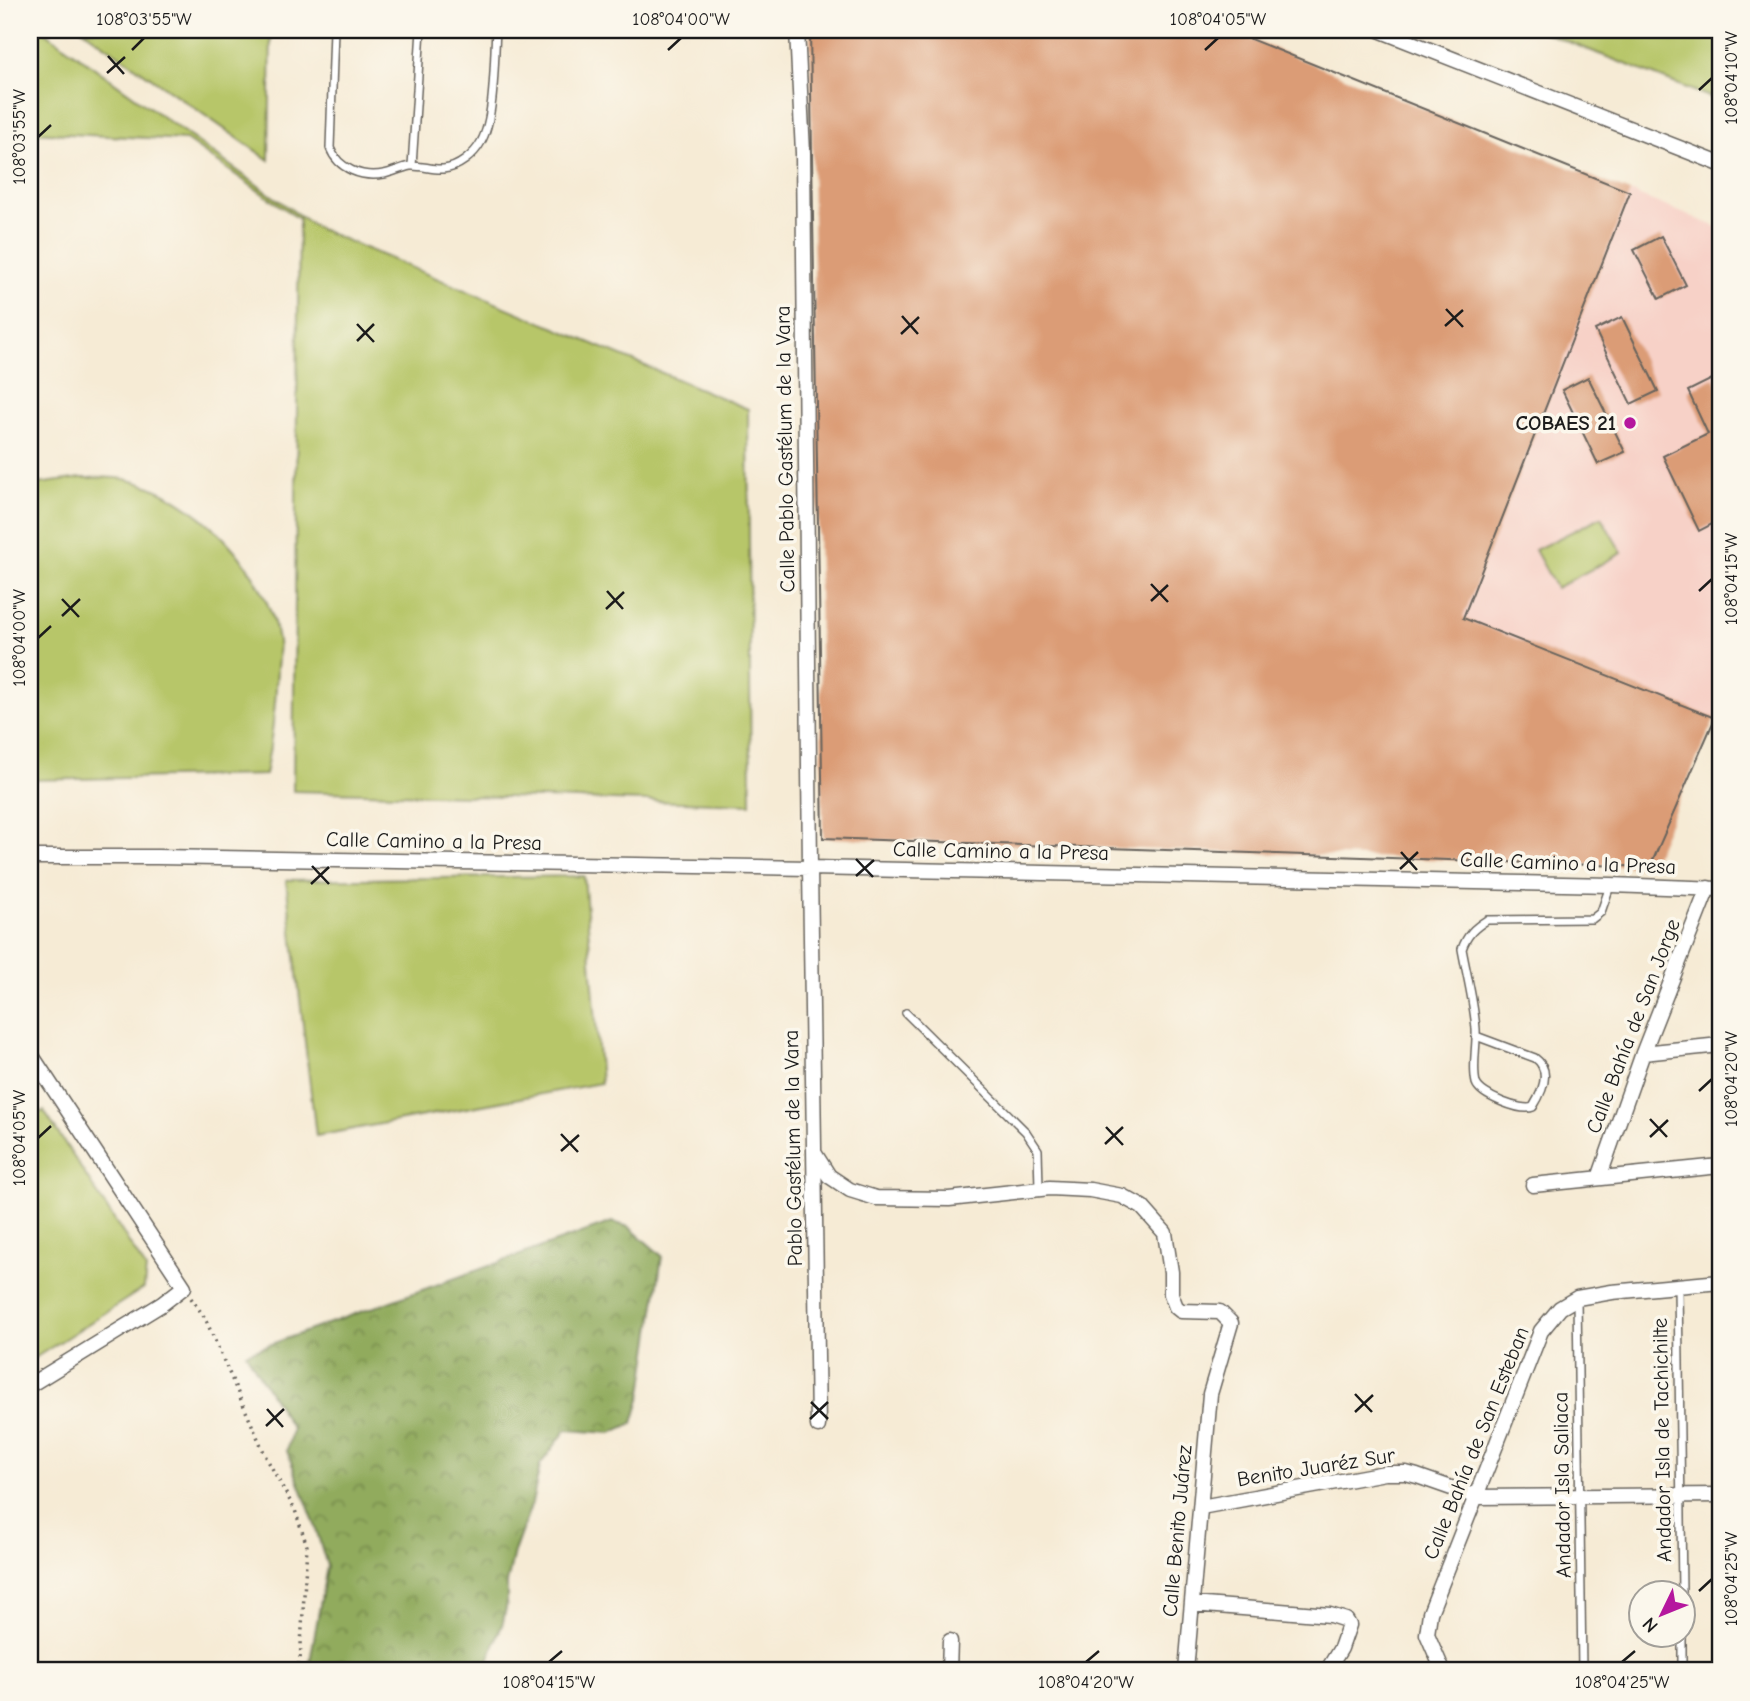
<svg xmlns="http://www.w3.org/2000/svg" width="1750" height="1701" font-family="'Comic Neue',sans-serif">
<defs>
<pattern id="forest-crowns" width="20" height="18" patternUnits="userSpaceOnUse" patternTransform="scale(1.75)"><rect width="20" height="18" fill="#91ab5d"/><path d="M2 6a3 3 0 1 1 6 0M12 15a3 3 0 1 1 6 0" fill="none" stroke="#768a4c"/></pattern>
</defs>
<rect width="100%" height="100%" fill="#fbf7ec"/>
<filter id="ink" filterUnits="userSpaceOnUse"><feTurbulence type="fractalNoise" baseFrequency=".0143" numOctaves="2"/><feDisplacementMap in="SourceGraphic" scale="14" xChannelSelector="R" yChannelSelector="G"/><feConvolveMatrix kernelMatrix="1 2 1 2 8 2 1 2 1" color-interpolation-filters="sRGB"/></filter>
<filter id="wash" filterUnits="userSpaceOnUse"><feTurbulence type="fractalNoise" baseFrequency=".00686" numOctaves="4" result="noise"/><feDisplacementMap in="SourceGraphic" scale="28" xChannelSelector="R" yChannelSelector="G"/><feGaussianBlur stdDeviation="1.57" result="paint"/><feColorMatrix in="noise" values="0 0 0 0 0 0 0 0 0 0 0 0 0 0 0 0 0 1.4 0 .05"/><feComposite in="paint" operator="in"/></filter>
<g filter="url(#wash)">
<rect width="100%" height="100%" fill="#f6ebd5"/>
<path fill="#f7d1c7" d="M1630,192l90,36v477l-5,13 -252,-100z"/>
<path fill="#b7c669" stroke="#6a7142" stroke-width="2" d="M30,30h12l275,198 431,181 3,395 -458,-13 6,-572 -113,-79 -156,-8z
M83,30h188l-2,130z
M1538,30h182v71z
M81,478c14,0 30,-2 43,1 71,14 144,90 154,162 1,9 0,19 -1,27 -1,36 -5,72 -12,107l-235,5v-295z
M1601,517l21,36 -66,35 -21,-38z
M584,876l17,207 -285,53 -30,-256z
M44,1111l102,158 -2,19 -114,73v-246z"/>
<path fill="url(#forest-crowns)" stroke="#56643c" stroke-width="2" d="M612,1222l17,5 33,29 -20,137 -9,30 -22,10 -45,-3 -26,35 -8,38 -18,49 -7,31v20l-4,19 -19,49h-179l5,-10 17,-95 -13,-44 -27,-71 5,-22 -46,-76z"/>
<g id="blocks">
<path fill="#db9c76" d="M810,30h418l402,162 -167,426 252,100 -65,149 -827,-29z
M1661,236l25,49 -27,14 -25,-49z
M1622,317l36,74 -27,13 -36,-74z
M1588,377l37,75 -27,12 -36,-74z
M1714,378l6,12v130l-21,11 -36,-75 45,-22 -20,-43z"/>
</g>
</g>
<g filter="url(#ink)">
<use href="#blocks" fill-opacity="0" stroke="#68645d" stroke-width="2"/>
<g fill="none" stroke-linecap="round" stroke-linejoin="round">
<defs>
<path id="lane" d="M334,30l-4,118c8,21 32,30 54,26 9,-2 17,-6 26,-8 11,-1 22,4 33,3 15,-1 31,-14 38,-27 14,-24 13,-83 15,-112
M412,166l9,-136
M906,1013l120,119 12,18 1,38
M1476,1036l59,22c17,12 8,33 -2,49 -11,5 -53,-11 -57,-24 -4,-16 1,-37 0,-54 -2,-26 -9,-53 -14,-80 5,-14 12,-21 25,-29l105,-1 9,-7 9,-26
M1678,1286l4,306
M1577,1298l5,373
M1682,1634v37"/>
<path id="street" d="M797,30l6,123 7,715 8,558
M1379,30l341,134
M30,857h127l653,11 801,17 109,4
M30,1053l154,234 -22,17 -132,81
M1643,1053l77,-8
M815,1154l14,22 21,14 26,8 73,1 101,-11 40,2 32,6 20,11 23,26 6,39v22l5,13 5,4 39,1 11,11 -21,71 -24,277
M1599,1178l44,-125 65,-165
M1533,1185l187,-19
M1201,1507l184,-34h21l11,3 60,21 243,-2
M1192,1604l138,11 16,5 3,5 -8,23 -14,23
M949,1671l1,-30
M1443,1671l-16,-37 3,-21 111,-282 19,-23 17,-10 35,-6 108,-10"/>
</defs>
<use href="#lane" stroke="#68645d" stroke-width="10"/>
<use href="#street" stroke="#68645d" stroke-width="17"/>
<path stroke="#68645d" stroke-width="3.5" stroke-dasharray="2 5" stroke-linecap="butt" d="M191,1298l14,20 62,141 28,51 12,36 -7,115 -6,10"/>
<use href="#lane" stroke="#fff" stroke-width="7"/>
<use href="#street" stroke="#fff" stroke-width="14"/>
</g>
</g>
<path fill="none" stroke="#1c1c1c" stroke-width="2.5" d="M132,50l12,-12M668,50l13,-12M1205,50l13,-12M108,56l16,18M107,73l18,-16M1699,90l13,-12M38,137l13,-12M1446,309l17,18M902,316l16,18M357,324l17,18M1445,326l18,-16M901,334l18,-17M357,341l17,-17M1151,584l17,18M607,591l16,18M1699,591l13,-12M62,599l17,18M1151,601l17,-16M606,609l18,-17M62,616l18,-17M38,638l13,-12M1401,852l16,18M856,859l17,18M312,866l17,18M1400,869l18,-17M856,876l18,-16M311,884l18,-17M1699,1091l13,-12M1650,1119l17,18M1106,1127l17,18M561,1134l17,18M1650,1137l18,-17M38,1138l13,-12M1105,1144l18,-17M561,1151l18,-16M1355,1394l17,18M811,1402l17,17M267,1409l16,18M1355,1412l18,-17M810,1419l18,-17M266,1426l18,-17M1699,1591l13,-12M549,1662l13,-11M1086,1662l13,-11M1622,1662l13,-11"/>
<circle fill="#b5179e" stroke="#fbf7ec" stroke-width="2.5" cx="1630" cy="423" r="7"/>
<g text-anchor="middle" stroke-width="7" stroke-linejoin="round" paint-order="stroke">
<g font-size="21" font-weight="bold" fill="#1c1c1c" stroke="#fbf7ec" text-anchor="end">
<text x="1616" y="430">COBAES 21</text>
</g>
<g font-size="21" fill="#1c1c1c" stroke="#fbf7ec">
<text transform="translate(785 449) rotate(-91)" y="7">Calle Pablo Gastélum de la Vara</text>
<text transform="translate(434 841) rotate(1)" y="7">Calle Camino a la Presa</text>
<text transform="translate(1001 851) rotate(1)" y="7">Calle Camino a la Presa</text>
<text transform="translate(1568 863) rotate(2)" y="7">Calle Camino a la Presa</text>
<text transform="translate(1633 1026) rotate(-69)" y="7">Calle Bahía de San Jorge</text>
<text transform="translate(793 1148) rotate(-91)" y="7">Pablo Gastélum de la Vara</text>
<text transform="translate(1662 1440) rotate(-91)" y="7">Andador Isla de Tachichilte</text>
<text transform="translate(1476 1443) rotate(-68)" y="7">Calle Bahía de San Esteban</text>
<text transform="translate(1316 1467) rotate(-9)" y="7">Benito Juaréz Sur</text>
<text transform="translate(1562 1485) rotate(-91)" y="7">Andador Isla Saliaca</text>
<text transform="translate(1177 1531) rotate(-85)" y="7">Calle Benito Juárez</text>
</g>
</g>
<rect width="1750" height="1701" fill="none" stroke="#fbf7ec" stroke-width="77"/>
<g transform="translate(1662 1614) rotate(227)"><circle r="33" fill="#fbf7ec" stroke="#a29f99" stroke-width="2"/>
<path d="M0-5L12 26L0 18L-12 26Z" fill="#b5179e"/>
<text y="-10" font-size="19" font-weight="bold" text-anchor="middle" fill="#1c1c1c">N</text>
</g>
<rect x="38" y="38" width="1674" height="1624" fill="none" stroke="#1c1c1c" stroke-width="2.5"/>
<g font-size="18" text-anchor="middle" fill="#1c1c1c">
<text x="144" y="25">108°03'55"W</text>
<text x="681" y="25">108°04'00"W</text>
<text x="1218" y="25">108°04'05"W</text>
<text transform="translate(1731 78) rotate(-90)" y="6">108°04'10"W</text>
<text transform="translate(19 137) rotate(-90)" y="6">108°03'55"W</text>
<text transform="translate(1731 579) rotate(-90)" y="6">108°04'15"W</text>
<text transform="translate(19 638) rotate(-90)" y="6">108°04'00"W</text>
<text transform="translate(1731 1079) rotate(-90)" y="6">108°04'20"W</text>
<text transform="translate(19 1138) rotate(-90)" y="6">108°04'05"W</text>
<text transform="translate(1731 1579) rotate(-90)" y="6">108°04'25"W</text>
<text x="549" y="1688">108°04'15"W</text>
<text x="1086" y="1688">108°04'20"W</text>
<text x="1622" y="1688">108°04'25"W</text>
</g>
</svg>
